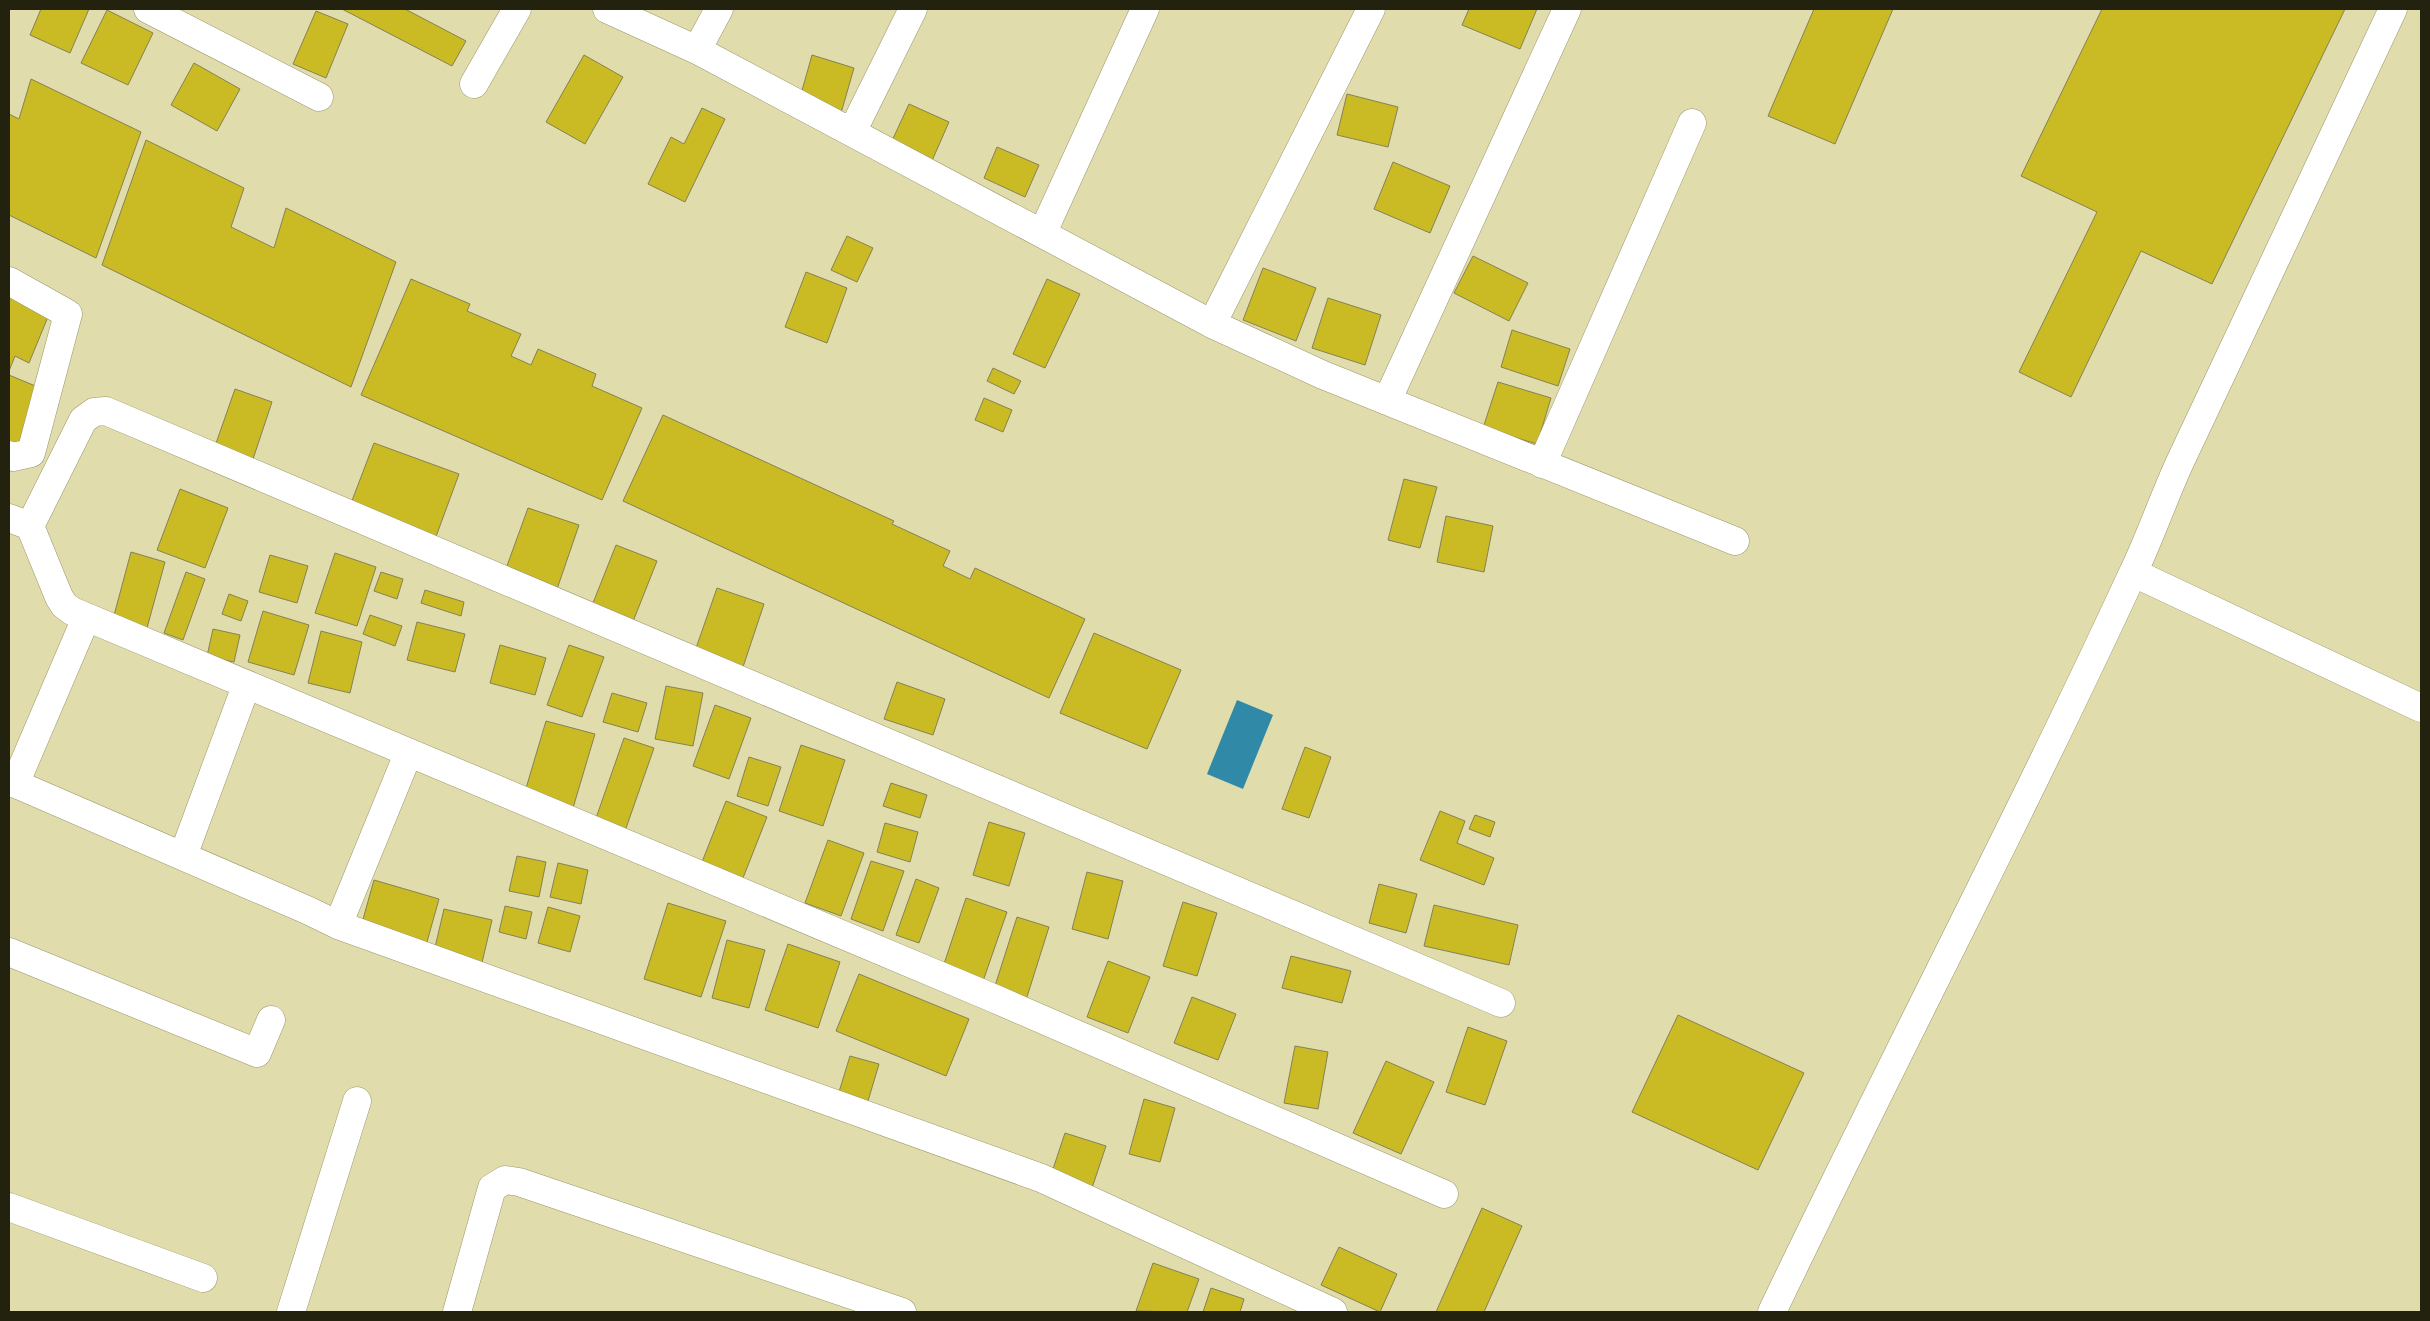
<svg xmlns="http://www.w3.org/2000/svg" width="2430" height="1321" font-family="'PT Serif',serif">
<rect width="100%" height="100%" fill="#e0dcac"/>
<path fill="#308aa7" d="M1237,700l36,15 -30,74 -36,-15z"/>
<path fill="#cabb25" stroke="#858154" d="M41,9h48l-19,44 -40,-18z
M342,9h63l61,32 -14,25z
M1469,9h68l-17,40 -58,-24z
M1814,9h79l-58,135 -67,-28z
M2102,9h243l-133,275 -71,-33 -70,146 -52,-25 78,-160 -76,-36z
M107,10l46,23 -25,52 -47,-22z
M316,11l32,13 -22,54 -33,-14z
M584,55l39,22 -38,67 -39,-22z
M812,55l42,13 -13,45 -42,-12z
M194,63l46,26 -23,42 -46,-26z
M31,79l110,53 -45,126 -87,-43v-101l10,5z
M1347,94l51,13 -10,40 -51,-12z
M909,104l40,18 -18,41 -41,-18z
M702,108l23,11 -40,83 -37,-18 23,-47 13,7z
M146,140l98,48 -13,39 43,21 12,-40 110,54 -45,125 -249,-122z
M997,147l42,18 -14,32 -41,-19z
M1393,162l57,24 -20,47 -56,-24z
M847,236l26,12 -16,34 -26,-12z
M1473,256l55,27 -19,38 -55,-28z
M1263,268l53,20 -20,53 -53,-21z
M806,272l41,16 -20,55 -42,-16z
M411,279l59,25 -3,7 54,23 -10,22 20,9 7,-16 58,25 -4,12 50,22 -40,92 -241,-105z
M1047,279l33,15 -35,74 -32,-14z
M9,289l43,18 -23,56 -14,-7 -6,15z
M1328,298l53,17 -16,50 -53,-17z
M1512,330l58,19 -12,37 -57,-19z
M993,368l28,13 -7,13 -27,-13z
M9,375l36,15 -26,62 -10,-5z
M1498,382l53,16 -14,46 -54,-16z
M235,389l37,13 -20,60 -38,-13z
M984,398l28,12 -9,22 -28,-12z
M663,415l231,106 -2,3 58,27 -7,15 27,13 5,-11 110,51 -36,79 -426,-197z
M374,443l85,31 -25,68 -86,-31z
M1404,479l33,8 -17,61 -32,-8z
M180,489l48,19 -23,60 -48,-18z
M528,508l51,17 -23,67 -52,-18z
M1446,516l47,10 -9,46 -47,-10z
M616,545l41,16 -25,63 -41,-16z
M131,552l34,10 -18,66 -34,-9z
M335,553l41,14 -19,59 -42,-13z
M270,555l38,11 -11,37 -38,-11z
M186,572l19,7 -22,61 -19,-7z
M381,572l22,7 -6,20 -23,-8z
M717,588l47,16 -21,63 -48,-16z
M425,590l39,12 -3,14 -40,-13z
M229,594l19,7 -7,20 -19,-7z
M263,611l46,14 -15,50 -46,-13z
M370,615l32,11 -7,20 -32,-12z
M417,622l48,12 -10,38 -48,-12z
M213,629l27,6 -6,27 -27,-6z
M321,631l41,11 -12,51 -42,-10z
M1094,633l87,37 -34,79 -87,-36z
M500,645l46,13 -11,37 -45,-12z
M569,645l35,12 -22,60 -35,-12z
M897,682l48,17 -12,36 -49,-16z
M666,686l37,7 -10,53 -38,-7z
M612,693l35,10 -9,29 -35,-10z
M715,705l36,13 -22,61 -36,-13z
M546,721l49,13 -22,74 -49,-13z
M624,738l30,10 -29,83 -30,-10z
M801,745l44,15 -22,66 -44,-15z
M1305,747l26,10 -22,61 -27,-9z
M749,757l32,10 -13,39 -31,-10z
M891,783l36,12 -7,23 -37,-12z
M726,801l41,16 -24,61 -41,-16z
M1440,811l25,10 -8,22 37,15 -10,27 -64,-25z
M1475,815l20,7 -5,15 -21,-8z
M989,822l36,11 -16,53 -36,-11z
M885,823l33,9 -8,30 -33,-10z
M828,840l36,13 -23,63 -36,-13z
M517,856l29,6 -7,35 -30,-6z
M871,861l33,10 -21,60 -32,-12z
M558,863l30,7 -7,34 -31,-7z
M1087,872l36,9 -15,58 -36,-10z
M916,879l23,9 -20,55 -23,-8z
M374,880l65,19 -14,50 -65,-19z
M1379,884l38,10 -11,39 -37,-10z
M966,898l41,14 -25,72 -40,-14z
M1183,902l34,11 -20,63 -34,-10z
M668,903l58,18 -25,76 -57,-18z
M1434,905l84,20 -9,40 -85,-19z
M505,906l27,6 -6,27 -27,-7z
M548,907l32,9 -10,36 -32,-9z
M444,909l48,11 -11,47 -48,-11z
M1017,917l32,10 -23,73 -32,-11z
M727,940l38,10 -16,58 -37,-10z
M788,944l52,18 -22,66 -53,-18z
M1291,956l60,15 -9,32 -60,-15z
M1108,961l42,16 -22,56 -41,-16z
M859,974l110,45 -23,57 -110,-45z
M1192,997l44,17 -18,46 -44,-17z
M1678,1015l126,58 -46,97 -126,-58z
M1468,1027l39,14 -22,64 -39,-13z
M1295,1046l33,6 -10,57 -34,-6z
M850,1056l29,8 -11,37 -29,-9z
M1386,1061l48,21 -33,72 -48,-21z
M1144,1099l31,9 -15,54 -31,-8z
M1065,1133l41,13 -14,42 -41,-13z
M1482,1208l40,18 -38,86h-48z
M1339,1247l58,27 -17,38 -59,-27z
M1153,1263l46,16 -12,33 -51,-1z
M1211,1288l33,11 -4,13h-37z"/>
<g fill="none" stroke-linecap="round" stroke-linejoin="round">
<defs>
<path id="minor" d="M148,9l171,88
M607,9l90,41 515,274 111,51 412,166
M697,50l22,-41
M474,84l43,-75
M852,132l61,-123
M1043,232l102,-223
M9,281l59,33 -37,139 -18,4 -4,-2
M1212,324l159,-315
M1387,401l180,-392
M1542,464l150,-341
M9,518l21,8 53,-106 11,-8 12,-1 1395,592
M30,526l29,71 5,8 8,6 921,387 451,196
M2134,573l287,135
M9,781l298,129 31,15 703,253 292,134
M15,784l71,-166
M183,856l63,-170
M338,925l70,-171
M9,952l248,101 14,-33
M9,1207l194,71
M291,1312l66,-211
M457,1312l35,-124 13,-8 14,2 383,130
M1772,1312c118,-247 245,-489 360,-737 18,-37 31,-76 48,-113 71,-151 143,-302 213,-453"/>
</defs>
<use href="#minor" stroke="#9b9769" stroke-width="29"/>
<use href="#minor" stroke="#fff" stroke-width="28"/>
</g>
<rect width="2430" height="1321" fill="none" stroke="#23220f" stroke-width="20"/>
</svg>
